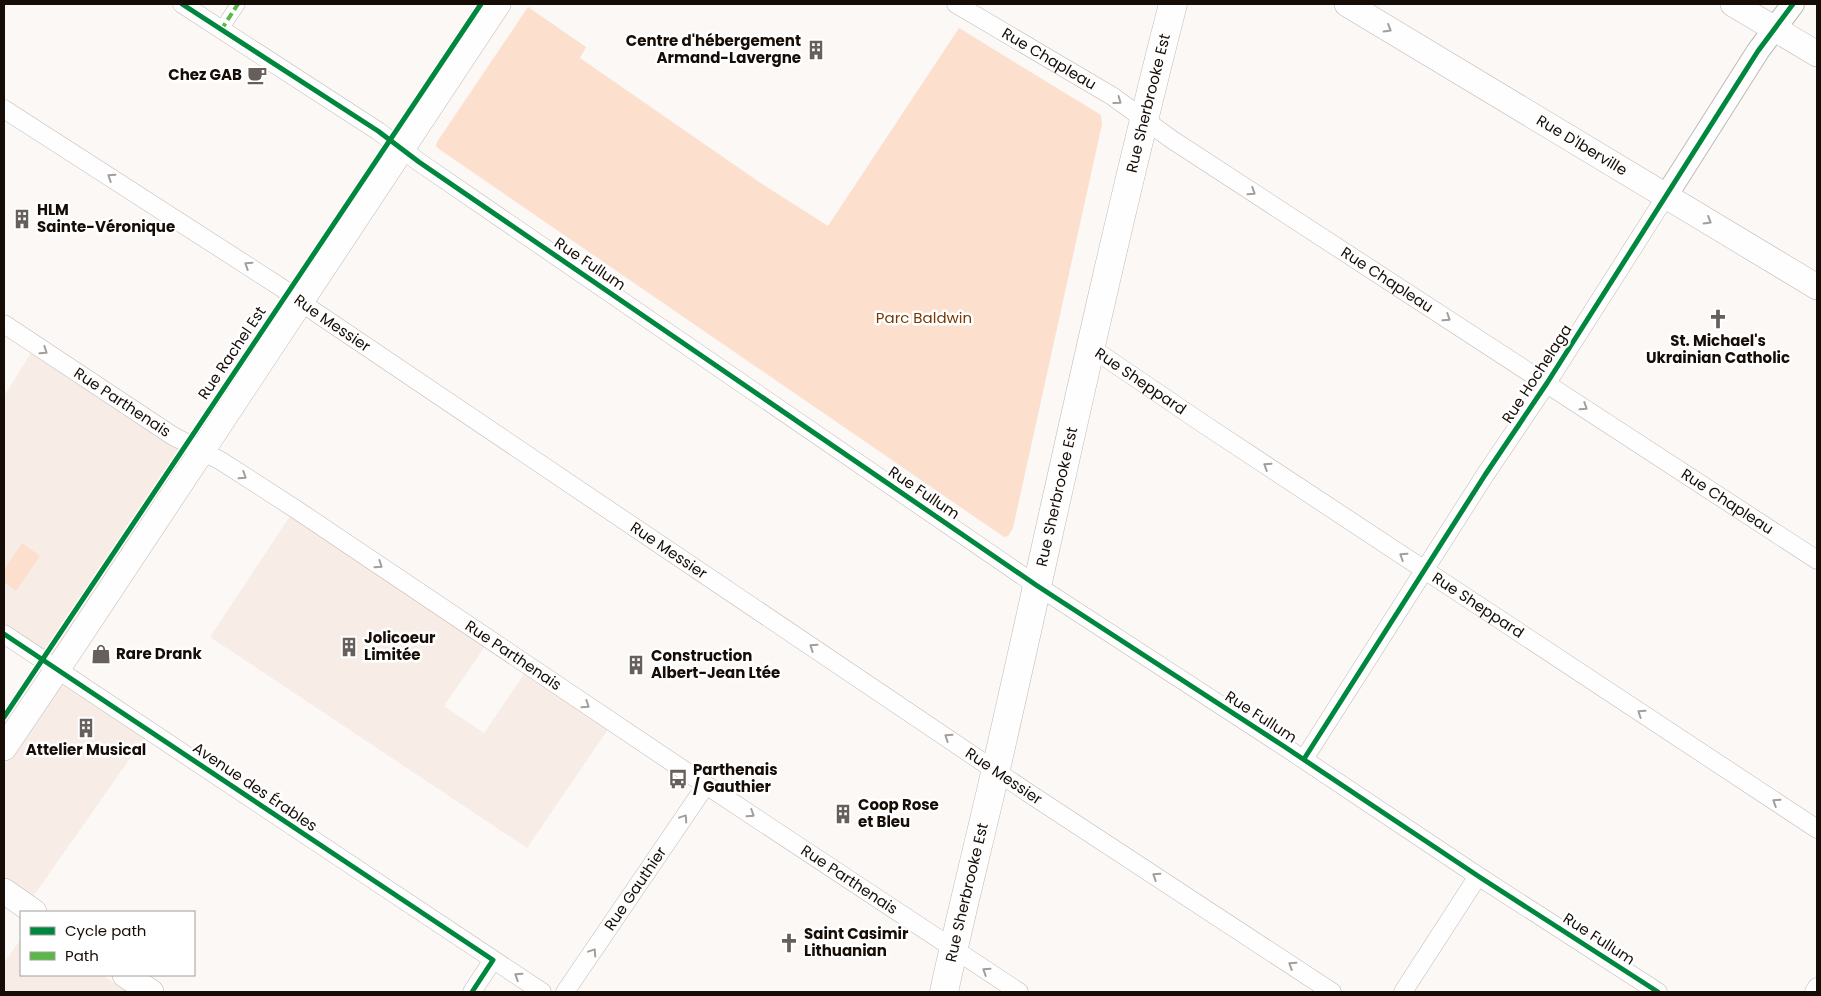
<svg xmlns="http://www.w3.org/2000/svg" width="1821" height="996" font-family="Poppins,sans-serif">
<rect width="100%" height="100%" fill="#fbf8f6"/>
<path fill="#f7ece6" d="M33,350l168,102 -144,217 -53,-35v-238z
M290,516l198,126 -44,64 40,27 43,-63 84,55 -84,123 -317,-211z
M56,676l89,61 -115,164 -26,-18v-172l17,11z
M21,939v36h81l27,17h-125v-29z"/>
<path fill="#fcdfcd" d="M528,7l58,40 -6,11 182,126 66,42 131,-198 142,87 1,9 -89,404 -5,8 -4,1 -565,-388 -3,-3 1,-4z
M22,543l18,13 -24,35 -12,-9v-12z"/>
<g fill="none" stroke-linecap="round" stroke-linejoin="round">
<defs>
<path id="pedestrian" d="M221,30l17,-26"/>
<g id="minor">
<path d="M182,4l196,127 41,31 617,423 249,162 193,129 180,116"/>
<path id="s1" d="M956,4l156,92 59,43 646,421"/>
<path id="s2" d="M4,109l278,179 36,26 712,480 302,198"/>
<path id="s3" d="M4,324l169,112 48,25 76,49 409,275 313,207"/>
<path id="s4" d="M1090,347l115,78 612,404"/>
<path d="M4,634l538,358"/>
<path d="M1304,759l181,-284 62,-92 119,-187"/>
<path d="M472,992l21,-32"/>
<path id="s5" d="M565,992l141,-207"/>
<path d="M1403,992l75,-116"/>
<path d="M1814,992l3,-5"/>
</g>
<path id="tertiary" d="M1666,196l92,-145 35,-47"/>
<g id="secondary">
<path id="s6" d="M1347,4l470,283"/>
<path d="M1733,4l84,50"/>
<path d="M4,748l67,-99 427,-645"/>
<path d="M4,891l30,21"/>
<path d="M125,975l26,17"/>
</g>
<g id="primary">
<path id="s7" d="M944,992c16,-75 35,-149 52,-223 58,-255 112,-512 177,-765"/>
</g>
</defs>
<use href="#pedestrian" stroke="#c0b9b5" stroke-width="15"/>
<use href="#minor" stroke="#c0b9b5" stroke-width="19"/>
<use href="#tertiary" stroke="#c0b9b5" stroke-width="24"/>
<use href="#secondary" stroke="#c0b9b5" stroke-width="26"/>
<use href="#primary" stroke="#c0b9b5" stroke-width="29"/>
<use href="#pedestrian" stroke="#fefefe" stroke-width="14"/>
<use href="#minor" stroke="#fefefe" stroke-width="18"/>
<use href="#tertiary" stroke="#fefefe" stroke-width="22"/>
<use href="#secondary" stroke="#fefefe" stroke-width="25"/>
<use href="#primary" stroke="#fefefe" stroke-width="28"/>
<path stroke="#58b947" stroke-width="4" stroke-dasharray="8 4" stroke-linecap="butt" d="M221,30l17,-26"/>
<defs>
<path id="cycleway" d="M182,4l196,127 41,31 617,423 249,162 193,129 180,116
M4,634l489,326 -21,32
M4,717l477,-713
M1304,759l181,-284 62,-92 211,-332 35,-47"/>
</defs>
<use href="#cycleway" stroke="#fff" stroke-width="8"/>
<use href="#cycleway" stroke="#00873e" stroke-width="5"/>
</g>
<defs><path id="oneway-chevron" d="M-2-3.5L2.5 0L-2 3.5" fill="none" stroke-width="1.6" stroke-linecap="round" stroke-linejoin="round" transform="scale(1.25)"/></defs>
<g stroke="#a29e9b">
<use href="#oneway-chevron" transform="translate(1388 29) rotate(31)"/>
<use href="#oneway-chevron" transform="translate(1118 101) rotate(36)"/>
<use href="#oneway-chevron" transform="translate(111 177) rotate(-147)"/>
<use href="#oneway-chevron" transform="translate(1252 192) rotate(33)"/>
<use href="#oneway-chevron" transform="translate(1708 221) rotate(31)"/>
<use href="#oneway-chevron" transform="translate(248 265) rotate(-147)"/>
<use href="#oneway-chevron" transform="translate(1447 318) rotate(33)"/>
<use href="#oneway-chevron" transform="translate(44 351) rotate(34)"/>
<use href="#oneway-chevron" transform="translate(1584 407) rotate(33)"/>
<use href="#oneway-chevron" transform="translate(1267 466) rotate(-147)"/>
<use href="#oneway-chevron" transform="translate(243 476) rotate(33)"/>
<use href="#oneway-chevron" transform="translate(1403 556) rotate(-147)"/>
<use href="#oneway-chevron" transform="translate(379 565) rotate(34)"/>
<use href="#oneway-chevron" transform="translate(813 647) rotate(-146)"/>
<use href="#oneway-chevron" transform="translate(586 705) rotate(34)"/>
<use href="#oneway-chevron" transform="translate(1641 713) rotate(-146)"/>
<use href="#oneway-chevron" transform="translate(948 737) rotate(-146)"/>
<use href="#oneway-chevron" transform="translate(1776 802) rotate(-147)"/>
<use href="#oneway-chevron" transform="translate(751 814) rotate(33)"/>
<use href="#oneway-chevron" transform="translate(684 818) rotate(-56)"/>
<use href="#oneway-chevron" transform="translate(1156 876) rotate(-147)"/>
<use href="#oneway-chevron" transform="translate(593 952) rotate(-56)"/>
<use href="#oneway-chevron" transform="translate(1292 965) rotate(-147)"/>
<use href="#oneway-chevron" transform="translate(986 971) rotate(-147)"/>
<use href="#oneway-chevron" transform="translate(518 976) rotate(-147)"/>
</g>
<defs>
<symbol id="building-bare" viewBox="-9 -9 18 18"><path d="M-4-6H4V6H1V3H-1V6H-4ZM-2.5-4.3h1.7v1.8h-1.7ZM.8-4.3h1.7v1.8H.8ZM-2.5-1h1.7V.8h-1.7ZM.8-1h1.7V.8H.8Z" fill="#675f5b" stroke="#fff" stroke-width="2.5" paint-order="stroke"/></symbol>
<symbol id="cafe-bare" viewBox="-9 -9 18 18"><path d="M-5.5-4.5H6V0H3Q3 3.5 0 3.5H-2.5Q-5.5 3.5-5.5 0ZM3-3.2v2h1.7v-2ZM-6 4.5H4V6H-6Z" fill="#675f5b" stroke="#fff" stroke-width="2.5" paint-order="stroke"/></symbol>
<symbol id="church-bare" viewBox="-9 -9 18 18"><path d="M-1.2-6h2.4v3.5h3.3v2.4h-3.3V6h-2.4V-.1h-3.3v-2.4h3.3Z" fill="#675f5b" stroke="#fff" stroke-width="2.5" paint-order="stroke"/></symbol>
<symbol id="shop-bare" viewBox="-9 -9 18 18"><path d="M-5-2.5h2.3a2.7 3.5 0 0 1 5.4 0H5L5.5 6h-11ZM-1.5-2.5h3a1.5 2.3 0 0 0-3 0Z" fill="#675f5b" stroke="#fff" stroke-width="2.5" paint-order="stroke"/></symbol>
<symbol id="bus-bare" viewBox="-9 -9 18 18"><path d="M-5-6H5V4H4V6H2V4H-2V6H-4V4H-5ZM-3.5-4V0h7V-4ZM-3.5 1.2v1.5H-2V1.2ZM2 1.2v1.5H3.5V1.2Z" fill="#675f5b" stroke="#fff" stroke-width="2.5" paint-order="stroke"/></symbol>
</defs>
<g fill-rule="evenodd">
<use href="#building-bare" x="802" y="36" width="28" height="28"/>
<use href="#cafe-bare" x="243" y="61" width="28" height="28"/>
<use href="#building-bare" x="8" y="205" width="28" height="28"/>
<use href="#church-bare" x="1704" y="305" width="28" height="28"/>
<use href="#building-bare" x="335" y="633" width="28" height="28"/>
<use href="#shop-bare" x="87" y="640" width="28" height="28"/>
<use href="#building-bare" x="622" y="651" width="28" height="28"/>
<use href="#building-bare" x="72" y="714" width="28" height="28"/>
<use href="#bus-bare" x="664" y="765" width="28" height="28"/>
<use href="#building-bare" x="829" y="800" width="28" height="28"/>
<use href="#church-bare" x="775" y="929" width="28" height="28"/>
</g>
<g text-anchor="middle" stroke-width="5" stroke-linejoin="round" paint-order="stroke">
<g font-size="15" font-weight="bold" fill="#170d07" stroke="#fff" text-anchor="start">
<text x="801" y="46" text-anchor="end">Centre d'hébergement<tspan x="801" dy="17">Armand-Lavergne</tspan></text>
<text x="242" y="80" text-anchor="end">Chez GAB</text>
<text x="37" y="215">HLM<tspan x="37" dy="17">Sainte-Véronique</tspan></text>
<text x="1718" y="346" text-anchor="middle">St. Michael's<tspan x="1718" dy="17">Ukrainian Catholic</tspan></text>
<text x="364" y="643">Jolicoeur<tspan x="364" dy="17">Limitée</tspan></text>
<text x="116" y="659">Rare Drank</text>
<text x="651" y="661">Construction<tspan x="651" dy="17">Albert-Jean Ltée</tspan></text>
<text x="86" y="755" text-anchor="middle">Attelier Musical</text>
<text x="693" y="775">Parthenais<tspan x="693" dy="17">/ Gauthier</tspan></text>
<text x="858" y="810">Coop Rose<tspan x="858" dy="17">et Bleu</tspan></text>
<text x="804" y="939">Saint Casimir<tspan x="804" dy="17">Lithuanian</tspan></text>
</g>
<g font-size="15" fill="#170d07" stroke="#fff">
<text dy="5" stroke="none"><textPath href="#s1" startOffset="108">Rue Chapleau</textPath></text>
<text dy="5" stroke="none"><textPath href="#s7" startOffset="912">Rue Sherbrooke Est</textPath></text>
<text dy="5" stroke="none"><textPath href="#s6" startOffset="274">Rue D'Iberville</textPath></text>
<text transform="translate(590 264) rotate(34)" y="5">Rue Fullum</text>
<text dy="5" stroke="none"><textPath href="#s1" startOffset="512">Rue Chapleau</textPath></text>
<text dy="5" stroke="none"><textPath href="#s2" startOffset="392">Rue Messier</textPath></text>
<text transform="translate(232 353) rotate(-56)" y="5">Rue Rachel Est</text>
<text transform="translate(1537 374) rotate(-57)" y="5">Rue Hochelaga</text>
<text dy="5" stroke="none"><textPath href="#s4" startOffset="61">Rue Sheppard</textPath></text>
<text dy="5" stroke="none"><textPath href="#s3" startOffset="142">Rue Parthenais</textPath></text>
<text transform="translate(924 493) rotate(34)" y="5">Rue Fullum</text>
<text dy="5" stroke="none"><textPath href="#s7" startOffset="508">Rue Sherbrooke Est</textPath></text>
<text dy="5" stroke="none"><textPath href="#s1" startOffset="918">Rue Chapleau</textPath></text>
<text dy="5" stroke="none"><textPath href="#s2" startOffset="798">Rue Messier</textPath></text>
<text dy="5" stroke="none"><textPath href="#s4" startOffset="466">Rue Sheppard</textPath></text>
<text dy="5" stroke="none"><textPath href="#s3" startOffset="608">Rue Parthenais</textPath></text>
<text transform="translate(1261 717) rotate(33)" y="5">Rue Fullum</text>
<text dy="5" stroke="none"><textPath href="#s2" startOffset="1202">Rue Messier</textPath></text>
<text transform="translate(255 787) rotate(34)" y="5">Avenue des Érables</text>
<text dy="5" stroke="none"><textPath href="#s3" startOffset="1012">Rue Parthenais</textPath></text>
<text dy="5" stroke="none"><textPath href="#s5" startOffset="125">Rue Gauthier</textPath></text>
<text dy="5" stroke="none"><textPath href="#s7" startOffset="102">Rue Sherbrooke Est</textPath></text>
<text transform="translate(1599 939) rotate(33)" y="5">Rue Fullum</text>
</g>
<g font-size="15" fill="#783800" stroke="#fff">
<text x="924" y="323">Parc Baldwin</text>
</g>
</g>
<rect width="1821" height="996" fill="none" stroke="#170d07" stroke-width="10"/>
<rect x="20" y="911" width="175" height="65" fill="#ffffff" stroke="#a29e9c"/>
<rect x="30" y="927" width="25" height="8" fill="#00873e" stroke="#a29e9c"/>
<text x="65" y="936" font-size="15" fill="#170d07">Cycle path</text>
<rect x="30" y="952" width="25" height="8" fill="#58b947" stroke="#a29e9c"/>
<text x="65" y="961" font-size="15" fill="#170d07">Path</text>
</svg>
